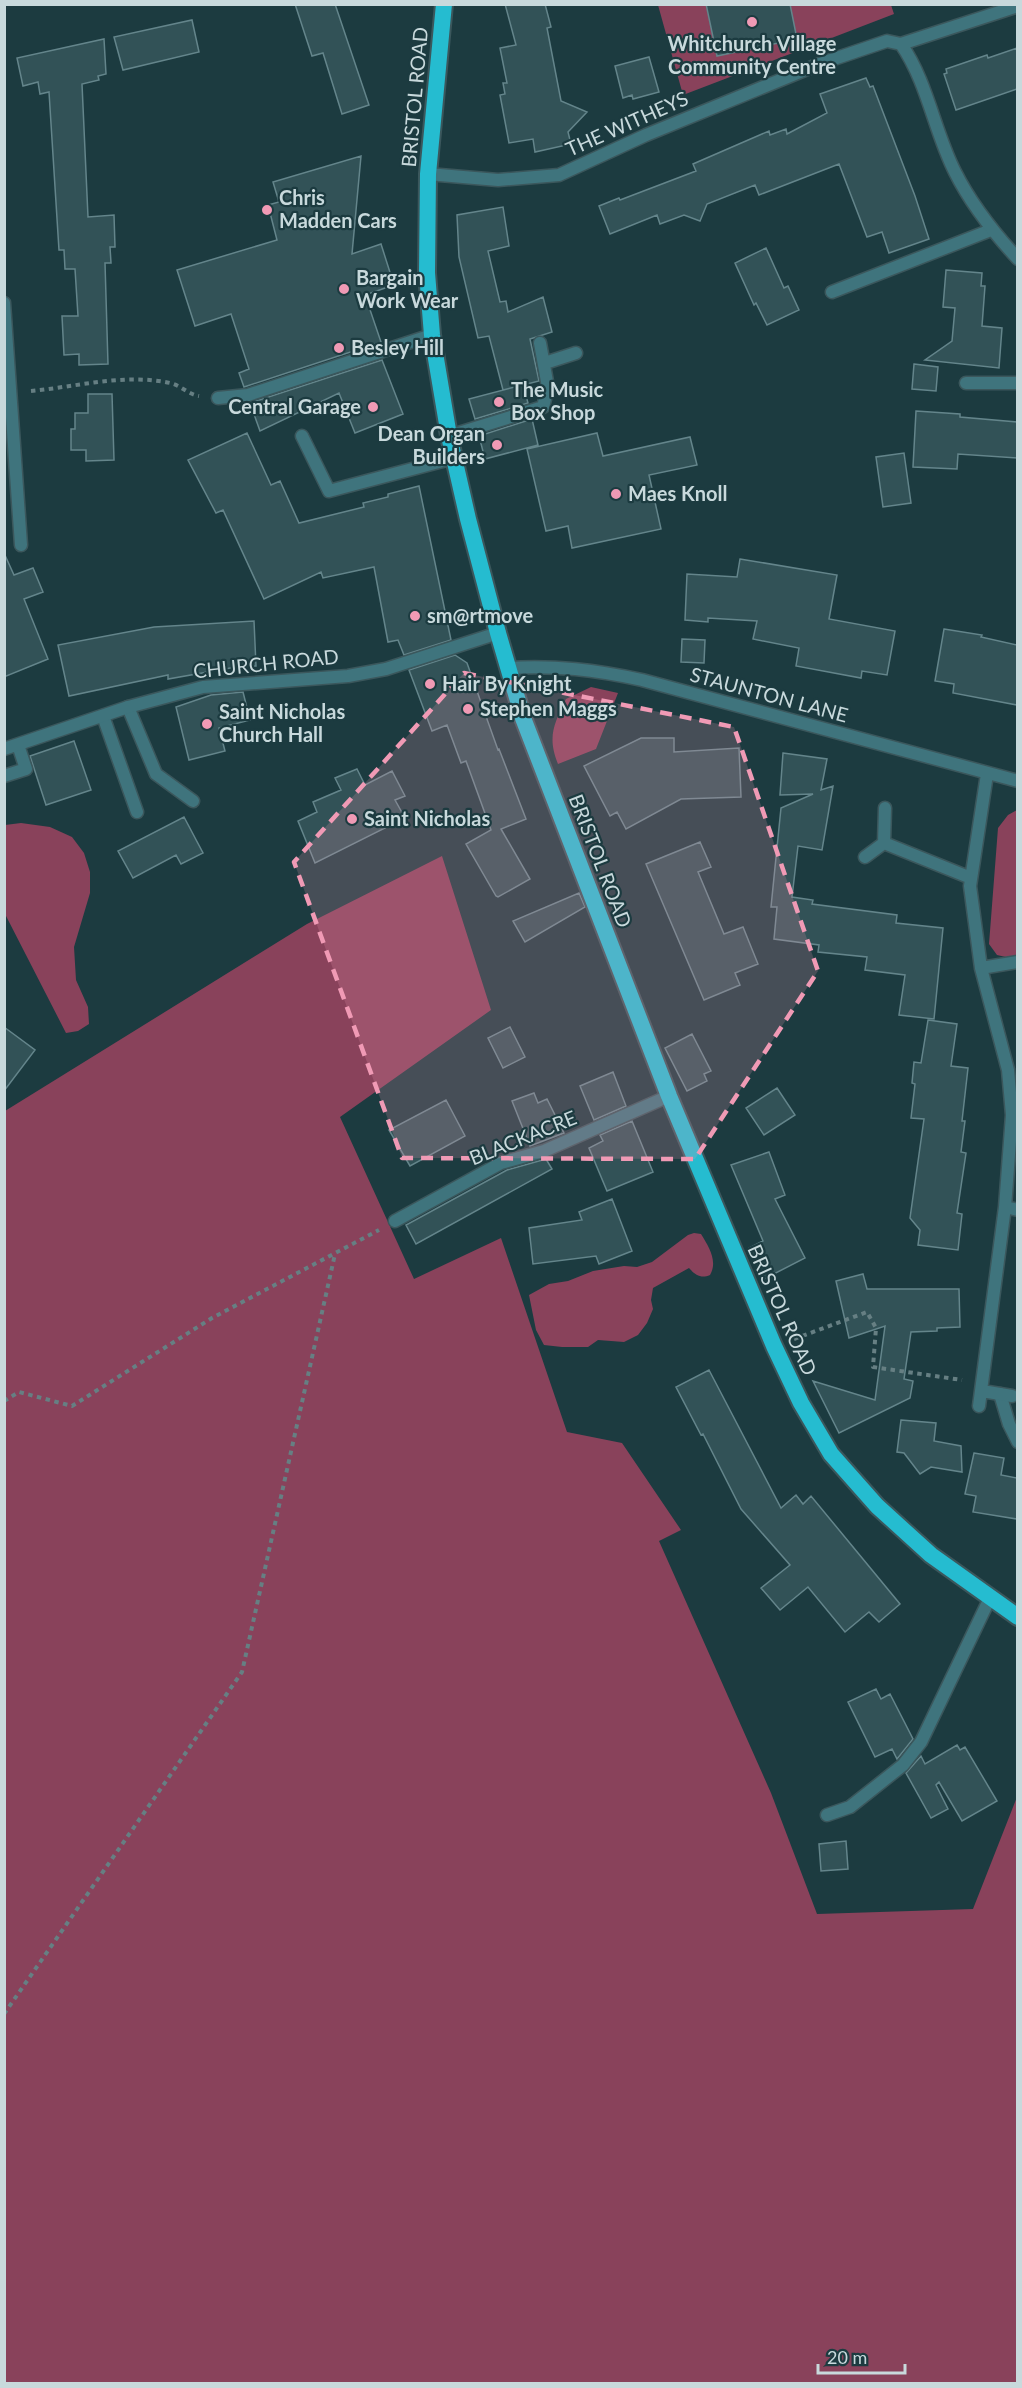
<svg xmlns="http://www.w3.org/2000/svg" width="1022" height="2388" font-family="Lato,sans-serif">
<rect width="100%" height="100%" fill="#1c3b40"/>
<path fill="#89425b" d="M658,5h48l11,50 73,-50h101l3,9 -211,81z
M591,687l27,6 -22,56 -38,15c-11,-27 -4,-40 8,-65z
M1017,810v147l-7,1 -13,-3 -8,-11 9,-116 10,-13z
M21,823l29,4 22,10 12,16 6,19v21l-16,54 2,33 12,27 1,17 -11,7 -12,2 -61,-119v-89z
M442,856l49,154 -151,107 74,162 87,-41 66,194 55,11 59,87 -22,11 112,252 46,121 156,-5 44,-112v586h-1012v-1272l302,-187z
M694,1233l7,1c8,13 17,27 9,41 -9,4 -15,0 -21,-7l-36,20 -2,12 2,9 -6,14 -9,12 -14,7 -26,-2 -10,7h-26l-18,-2 -8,-15 -7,-35 20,-11 19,-3 25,-10 31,-5 13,1 15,-5 36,-27z"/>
<path fill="#325257" stroke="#64858b" stroke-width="1.5" d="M295,4h40l34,101 -27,9 -19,-61 -11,3z
M505,4h40l6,23 -4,1 14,73 26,11 -19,20 3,12 -36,8 -2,-13 -24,4 -9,-48 5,-1 -2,-11h4l-7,-35 16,-3z
M706,4h84l7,35 -80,17z
M192,20l7,32 -76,18 -9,-33z
M104,39l2,35 -8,2 1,4 -17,4 6,133 26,-2 1,32h-5l1,16h-6l3,101 -29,1v-11l-15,1 -2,-39h16l-3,-47h-10l-1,-19h-5l-10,-158 -9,2 -2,-12 -15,4 -6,-28z
M1017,48v41l-61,21 -12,-36 3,-1 -1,-4 41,-14 1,3z
M649,57l10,35 -26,7 -1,-4 -9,3 -8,-32z
M866,78l4,9 3,-1 42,110 14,43 -40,14 -7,-21 -15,5 -28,-73 -80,31 -4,-10 -48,19 -7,17 -16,-6 -24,9 -3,-9 -47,19 -11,-28 20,-8 1,2 76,-29 -3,-7 76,-33 1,4 16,-6 1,5 40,-21 -7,-19z
M361,156l-9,98 29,-10 13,41 -29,10 16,47 -137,45 -5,-14 10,-4 -18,-55 -36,12 -18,-56 100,-30 -9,-35 11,-3 -6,-20z
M503,207l6,39 -21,5 12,51 6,-1 2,11 35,-15 9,35 -22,7 9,42 -16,4 5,18 -53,16 -6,-20 53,-14 -19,5 -14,-54 -11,2 -19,-81 -2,-42z
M766,248l18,40 4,-2 11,24 -32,15 -11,-22 -2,2 -19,-42z
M946,270l36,3 -1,13h4l-3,40 20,2 -3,40 -74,-8 27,-19 3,-33 -12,-1z
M382,360l21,54 -48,19 -16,-40 -79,38 -10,-28z
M914,364l24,3 -2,24 -24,-2z
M88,394h24l2,66 -28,1v-11h-15v-21h4v-16h13z
M916,411l44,3v3l57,5v36l-59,-4 -1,15 -44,-2z
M532,419l6,26 -53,14 -6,-23z
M247,433l24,52 9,-4 19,42 65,-16 -1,-4 25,-6v-3l31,-8 32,154 -47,15 -6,-15 -10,2 -14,-75 -51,11 -2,-6 -57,27 -41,-89 -7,3 -28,-53z
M597,433l6,23 87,-19 7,28 -48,10 12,54 -89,19 -4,-22 -22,5 -19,-82z
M904,453l7,50 -28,4 -7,-50z
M4,553l10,22 19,-7 10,24 -19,7 24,60 -44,18z
M740,559l97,16 -8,44 66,12 -8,44 -25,-4 -1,7 -65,-12 3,-18 -46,-9 4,-18 -49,-3v4l-23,-2 2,-46 50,3z
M254,621l2,45 -20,1 -68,12v-4l-99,21 -11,-51 96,-18z
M944,629l38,6 -1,2 36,8v60l-64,-12 1,-9 -19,-3z
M682,639l23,1 -1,23 -23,-1z
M455,655l12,8 31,87 1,-1 27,70 -25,10 29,50 -32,18 -2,-1 -30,-52 25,-14 -25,-69 -5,2 -14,-38 -15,6 -23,-61z
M243,692l7,28 -31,8 6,23 -36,9 -13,-53 35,-12z
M641,738h33v14l65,-4 2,49 -60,2 -55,30 -9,-17 -7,4 -26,-50z
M74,741l17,49 -45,15 -16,-49z
M783,753l44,6 -6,31 12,-4 -11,64 -24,-4 -6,51 21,3 -1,4 85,11 -1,8 47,5 -9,91 -35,-4 6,-40 -40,-5 2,-13 -49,-5 1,-7 -45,-6 3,-32h-6l10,-99 32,-14 -33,1z
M357,769l8,16 27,-14 13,25 -10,4 10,18 -90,45 -17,-42 19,-9 -4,-10 28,-12 -6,-12z
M184,817l19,36 -22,11 -5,-9 -43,23 -15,-27z
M700,842l11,25 -13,5 26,62 19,-7 15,37 -23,9 5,12 -36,15 -58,-136z
M579,893l6,14 -60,35 -12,-21z
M928,1020l29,4 -6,42 17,2 -6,53h3l-4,31 5,1 -9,60 5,1 -4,36 -40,-5 2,-15 -10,-12 14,-99 -13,-1 4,-34 -3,-1 2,-21 7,1z
M4,1027l31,23 -31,41z
M510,1027l15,30 -22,11 -15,-30z
M692,1034l19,37 -7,3 3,7 -20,10 -22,-43z
M613,1072l13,34 -32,14 -14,-34z
M777,1088l18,27 -31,20 -18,-27z
M534,1093l4,10 9,-4 17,34 -34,13 -18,-45z
M446,1100l19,36 -55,30 -21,-36z
M632,1121l21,51 -46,19 -18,-43 14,-7 -3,-6z
M769,1152l16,43 -10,4 30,59 -41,21 -15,-31 14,-7 -32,-76z
M546,1159l6,10 -136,75 -10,-19 101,-55z
M612,1199l20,52 -33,13 -3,-8 -63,8 -4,-36 53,-8 -3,-8z
M863,1274l4,15h92l1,38 -23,1v3l-26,1 -7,47 9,2 -3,17 -71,35 -26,-52 62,19 10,-74 -36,12 -13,-57z
M709,1370l72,138 15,-13 7,9 8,-8 89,108 -21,18 -10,-10 -24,20 -37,-45 -28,23 -19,-22 29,-23 -49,-56 -38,-75 -2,1 -25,-48z
M901,1420l35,3 -2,18 27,5 1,26 -31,-5 -11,7 -16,-21 -7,-1z
M974,1453l30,5 -3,17 16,3v41l-44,-7 3,-16 -11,-2z
M876,1689l5,10 9,-5 23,45 -16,20 -5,-10 -17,8 -27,-55z
M957,1745l3,5 5,-3 32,54 -35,20 -23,-39 -3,3 12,24 -17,9 -25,-45 15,-17 4,8z
M846,1841l2,28 -27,2 -2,-27z"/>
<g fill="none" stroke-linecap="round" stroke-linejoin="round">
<defs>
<path id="service" d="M832,292l159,-62
M545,363l31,-10
M966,383h52
M218,398l30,-3 184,-60
M302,436l27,55 125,-33
M449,436l94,-29 5,-20 -8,-44
M128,707l28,67 37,27
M103,716l34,96
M4,776l22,-7 -8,-24
M1000,1394l9,30 9,18
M827,1815l23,-8 53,-42 18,-23 69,-144"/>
<path id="minor" d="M901,44l117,-38
M428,174l70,6 61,-5 87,-40 176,-72 65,-22 14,3c27,39 33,87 54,128 16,32 39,61 63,87
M4,303l17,242
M508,668c47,-3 88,2 134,12l376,101
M4,749l124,-42 75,-20 145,-11 38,-7 112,-36
M885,808l-1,35 87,35
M865,857l19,-14
M981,968l37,-6
M1005,1207l13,3
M395,1221l106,-58 43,-12 125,-55
M982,1391l30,5
M979,1406l26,-199 7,-92 -4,-45 -27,-102 -11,-82 17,-112"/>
<path id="trunk" d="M444,4l-16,170 -1,99 5,62 17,101 19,83 30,114 25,85 146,378 105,250 27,57 30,51 46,52 54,49 87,62"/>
</defs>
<use href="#service" stroke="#3b575c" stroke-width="15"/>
<use href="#minor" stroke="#3b575c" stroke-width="15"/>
<use href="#trunk" stroke="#3b575c" stroke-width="20"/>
<path stroke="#667f83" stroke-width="4" stroke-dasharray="4.5 4.5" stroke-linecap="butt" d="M31,391c45,-4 93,-18 139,-8 10,2 18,11 29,13
M794,1339l73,-27 9,16 -3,39 89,13
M4,1401l15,-9 53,14 140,-88 167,-88
M4,2014l238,-342 93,-418"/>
<use href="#service" stroke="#3f747d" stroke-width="12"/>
<use href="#minor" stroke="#3f747d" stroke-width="12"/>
<use href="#trunk" stroke="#25bcd0" stroke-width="16"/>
</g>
<path fill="#f09ab5" fill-opacity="0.2" stroke="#f09ab5" stroke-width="4.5" stroke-dasharray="12 8" stroke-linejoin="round" d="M464,673l270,54 84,244 -123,188 -293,-1 -108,-296z"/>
<g fill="#f09ab5" stroke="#1c3b40" stroke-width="2">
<circle cx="752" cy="22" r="6"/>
<circle cx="267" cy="210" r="6"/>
<circle cx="344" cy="289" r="6"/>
<circle cx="339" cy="348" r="6"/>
<circle cx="499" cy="402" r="6"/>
<circle cx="373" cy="407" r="6"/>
<circle cx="497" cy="445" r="6"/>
<circle cx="616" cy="494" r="6"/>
<circle cx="415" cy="616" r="6"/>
<circle cx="430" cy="684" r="6"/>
<circle cx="468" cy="709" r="6"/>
<circle cx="207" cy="724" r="6"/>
<circle cx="352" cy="819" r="6"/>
</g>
<g text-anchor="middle" stroke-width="4.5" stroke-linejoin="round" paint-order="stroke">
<g font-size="20" font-weight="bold" fill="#c8d9dc" stroke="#1c3b40" text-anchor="start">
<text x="752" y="51" text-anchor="middle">Whitchurch Village<tspan x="752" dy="23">Community Centre</tspan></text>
<text x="279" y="205">Chris<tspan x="279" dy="23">Madden Cars</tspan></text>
<text x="356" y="285">Bargain<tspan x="356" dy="23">Work Wear</tspan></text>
<text x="351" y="355">Besley Hill</text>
<text x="511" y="397">The Music<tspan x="511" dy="23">Box Shop</tspan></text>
<text x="361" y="414" text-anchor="end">Central Garage</text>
<text x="485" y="441" text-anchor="end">Dean Organ<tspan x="485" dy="23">Builders</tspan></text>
<text x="628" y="501">Maes Knoll</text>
<text x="427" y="623">sm@rtmove</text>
<text x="442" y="691">Hair By Knight</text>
<text x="480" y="716">Stephen Maggs</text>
<text x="219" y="719">Saint Nicholas<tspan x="219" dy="23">Church Hall</tspan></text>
<text x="364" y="826">Saint Nicholas</text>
</g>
<g font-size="20" fill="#c8d9dc" stroke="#1c3b40">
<text transform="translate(415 97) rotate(-85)" y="7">BRISTOL ROAD</text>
<text transform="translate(627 124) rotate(-24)" y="7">THE WITHEYS</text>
<text transform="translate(266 664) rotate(-6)" y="7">CHURCH ROAD</text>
<text transform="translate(769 695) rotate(15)" y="7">STAUNTON LANE</text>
<text transform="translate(600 861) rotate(69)" y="7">BRISTOL ROAD</text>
<text transform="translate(523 1138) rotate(-22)" y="7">BLACKACRE</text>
<text transform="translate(782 1310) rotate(66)" y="7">BRISTOL ROAD</text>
</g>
</g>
<rect width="1022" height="2388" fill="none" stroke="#c8d9dc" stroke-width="12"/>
<path d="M818 2364v9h87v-9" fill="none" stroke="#c8d9dc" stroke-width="3"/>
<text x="827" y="2364" font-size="18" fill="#c8d9dc" stroke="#1c3b40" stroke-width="4.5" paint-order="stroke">20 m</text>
</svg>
